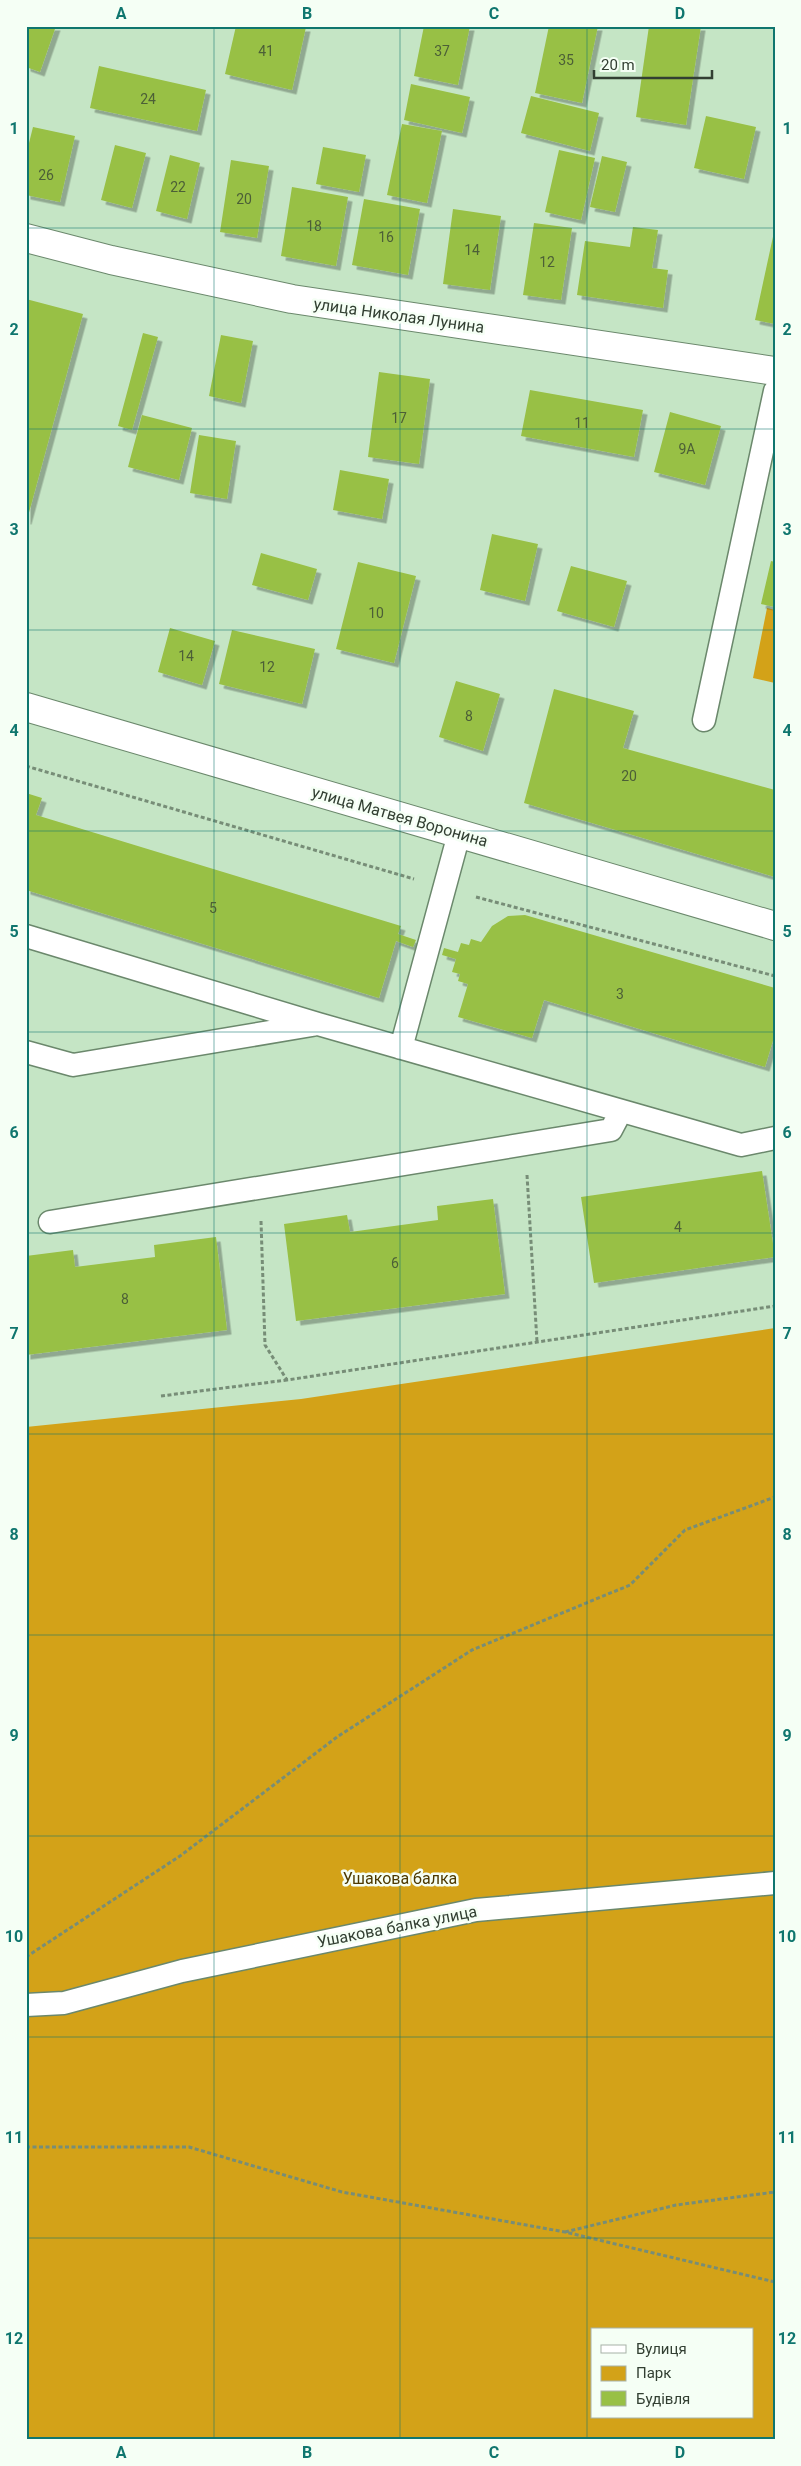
<svg xmlns="http://www.w3.org/2000/svg" width="801" height="2466" font-family="Roboto,sans-serif">
<defs>
<filter id="shadow"><feDropShadow dx="4.5" dy="4.5" stdDeviation="0" flood-color="#0004"/></filter>
</defs>
<rect width="100%" height="100%" fill="#c5e5c5"/>
<path fill="#d3a218" fill-rule="evenodd" d="M767,608l8,2v73l-22,-5z
M775,1328v1112h-749v-1013l275,-28zM592,2330h160v87h-160z"/>
<path fill="#98c045" filter="url(#shadow)" d="M26,26h30l-16,46 -14,-5z
M236,26l70,1 -14,63 -67,-16z
M424,26h46l-12,59 -44,-9z
M549,26h49l-16,77 -47,-10z
M649,26h52l-15,99 -50,-8z
M99,66l107,24 -9,41 -107,-23z
M411,84l59,13 -8,36 -58,-13z
M531,96l68,17 -9,38 -69,-18z
M706,116l50,11 -12,52 -50,-11z
M402,124l40,7 -15,72 -40,-8z
M33,127l42,9 -15,66 -34,-7v-40z
M115,145l31,8 -14,55 -31,-8z
M323,147l43,8 -7,37 -43,-8z
M559,150l36,8 -14,62 -36,-8z
M170,155l30,8 -13,56 -31,-8z
M602,156l25,6 -12,50 -25,-5z
M231,160l38,6 -12,72 -37,-6z
M292,187l56,10 -12,69 -55,-10z
M364,199l56,10 -12,66 -56,-10z
M453,209l48,7 -11,74 -47,-6z
M534,223l38,5 -11,72 -38,-5z
M633,227l25,3 -6,38 16,2 -5,38 -86,-13 8,-54 45,6z
M774,232h1v92l-20,-4z
M26,299l57,15 -56,206h-1z
M143,333l15,4 -26,93 -14,-4z
M221,335l32,6 -12,62 -32,-7z
M379,372l51,7 -11,85 -51,-7z
M530,390l113,20 -9,47 -113,-21z
M670,412l51,14 -16,59 -51,-13z
M142,415l50,13 -13,52 -51,-13z
M199,435l37,6 -9,58 -37,-6z
M340,470l49,9 -7,40 -49,-9z
M492,534l46,10 -13,57 -45,-11z
M261,553l56,16 -9,31 -56,-15z
M771,561l4,1v45l-14,-3z
M358,562l58,14 -22,87 -58,-14z
M571,566l56,15 -13,46 -57,-16z
M170,628l45,13 -13,44 -44,-13z
M232,630l83,19 -13,55 -83,-20z
M456,681l44,13 -17,57 -44,-14z
M554,689l80,22 -11,37 152,42v87l-251,-74z
M26,793l16,5 -6,17 365,111 -3,8 18,6 -3,7 -17,-6 -17,57 -353,-108z
M525,915l250,73v46l-10,33 -221,-67 -12,38 -74,-21 10,-33 -10,-3 2,-7 -8,-2 4,-13 -14,-4 2,-7 14,4 3,-9 8,2 2,-6 10,3 11,-16 16,-10z
M762,1171l13,86 -181,26 -13,-86z
M493,1199l12,95 -209,27 -12,-97 63,-9 3,17 88,-12 -1,-14z
M216,1237l11,93 -201,25v-99l47,-6 2,17 80,-10 -1,-12z"/>
<g fill="none" stroke-linecap="round" stroke-linejoin="round">
<defs>
<path id="lane" d="M704,720l71,-329
M26,936l292,88 423,121 34,-7
M401,1048l58,-214
M26,1052l47,13 239,-40
M50,1222l561,-92 10,-19
M26,2005l38,-2 118,-32 294,-61 299,-27"/>
<path id="street" d="M26,238l85,22 181,39 483,72
M26,707l749,219"/>
</defs>
<use href="#lane" stroke="#6b886c" stroke-width="25"/>
<use href="#street" stroke="#6b886c" stroke-width="30"/>
<path stroke="#778d77" stroke-width="3" stroke-dasharray="4 2.5" stroke-linecap="butt" d="M26,766l388,113
M476,897l299,79
M527,1175l10,167
M261,1221l4,124 22,35 488,-74
M161,1396l126,-16
M26,1957l154,-101 157,-119 135,-87 158,-65 55,-55 90,-33
M26,2147h163l153,45 223,40 210,50
M565,2232l111,-27 99,-13"/>
<use href="#lane" stroke="#fff" stroke-width="22"/>
<use href="#street" stroke="#fff" stroke-width="28"/>
</g>
<path fill="none" stroke="#0f766e" stroke-width="1" stroke-opacity="0.55" d="M214,26v2414M400,26v2414M587,26v2414M26,228h749M26,429h749M26,630h749M26,831h749M26,1032h749M26,1233h749M26,1434h749M26,1635h749M26,1836h749M26,2037h749M26,2238h749"/>
<g text-anchor="middle" stroke-width="5" stroke-linejoin="round" paint-order="stroke">
<g font-size="14" fill="#4c5f37">
<text x="266" y="56">41</text>
<text x="442" y="56">37</text>
<text x="566" y="65">35</text>
<text x="148" y="104">24</text>
<text x="46" y="180">26</text>
<text x="178" y="192">22</text>
<text x="244" y="204">20</text>
<text x="314" y="231">18</text>
<text x="386" y="242">16</text>
<text x="472" y="255">14</text>
<text x="547" y="267">12</text>
<text x="399" y="423">17</text>
<text x="582" y="428">11</text>
<text x="687" y="454">9А</text>
<text x="376" y="618">10</text>
<text x="186" y="661">14</text>
<text x="267" y="672">12</text>
<text x="469" y="721">8</text>
<text x="629" y="781">20</text>
<text x="213" y="913">5</text>
<text x="620" y="999">3</text>
<text x="678" y="1232">4</text>
<text x="395" y="1268">6</text>
<text x="125" y="1304">8</text>
</g>
<g font-size="16" fill="#323f32" stroke="#f5fff5">
<text transform="translate(399 315) rotate(8)" y="6">улица Николая Лунина</text>
<text transform="translate(400 816) rotate(16)" y="6">улица Матвея Воронина</text>
<text transform="translate(397 1926) rotate(-11)" y="6">Ушакова балка улица</text>
</g>
<g font-size="16" fill="#4e3900" stroke="#f5fff5">
<text x="400" y="1884">Ушакова балка</text>
</g>
</g>
<rect width="801" height="2466" fill="none" stroke="#f5fff5" stroke-width="55"/>
<rect x="591" y="2328" width="162" height="90" fill="#f5fff5" stroke="#a7b2a7"/>
<rect x="601" y="2345" width="25" height="8" fill="#ffffff" stroke="#a7b2a7"/>
<text x="636" y="2354" font-size="15" fill="#323f32">Вулиця</text>
<rect x="601" y="2366" width="25" height="15" fill="#d3a218" stroke="#a7b2a7"/>
<text x="636" y="2378" font-size="15" fill="#323f32">Парк</text>
<rect x="601" y="2391" width="25" height="15" fill="#98c045" stroke="#a7b2a7"/>
<text x="636" y="2404" font-size="15" fill="#323f32">Будівля</text>
<path d="M594 70v8h118v-8" fill="none" stroke="#323f32" stroke-width="2.5"/>
<text x="601" y="70" font-size="15" fill="#323f32" stroke="#f5fff5" stroke-width="4" paint-order="stroke">20 m</text>
<rect x="28" y="28" width="746" height="2410" fill="none" stroke="#0f766e" stroke-width="2"/>
<g font-size="16" text-anchor="middle" font-weight="bold" fill="#0f766e">
<text x="121" y="19">A</text>
<text x="307" y="19">B</text>
<text x="494" y="19">C</text>
<text x="680" y="19">D</text>
<text x="14" y="134">1</text>
<text x="787" y="134">1</text>
<text x="14" y="335">2</text>
<text x="787" y="335">2</text>
<text x="14" y="535">3</text>
<text x="787" y="535">3</text>
<text x="14" y="736">4</text>
<text x="787" y="736">4</text>
<text x="14" y="937">5</text>
<text x="787" y="937">5</text>
<text x="14" y="1138">6</text>
<text x="787" y="1138">6</text>
<text x="14" y="1339">7</text>
<text x="787" y="1339">7</text>
<text x="14" y="1540">8</text>
<text x="787" y="1540">8</text>
<text x="14" y="1741">9</text>
<text x="787" y="1741">9</text>
<text x="14" y="1942">10</text>
<text x="787" y="1942">10</text>
<text x="14" y="2143">11</text>
<text x="787" y="2143">11</text>
<text x="14" y="2344">12</text>
<text x="787" y="2344">12</text>
<text x="121" y="2458">A</text>
<text x="307" y="2458">B</text>
<text x="494" y="2458">C</text>
<text x="680" y="2458">D</text>
</g>
</svg>
